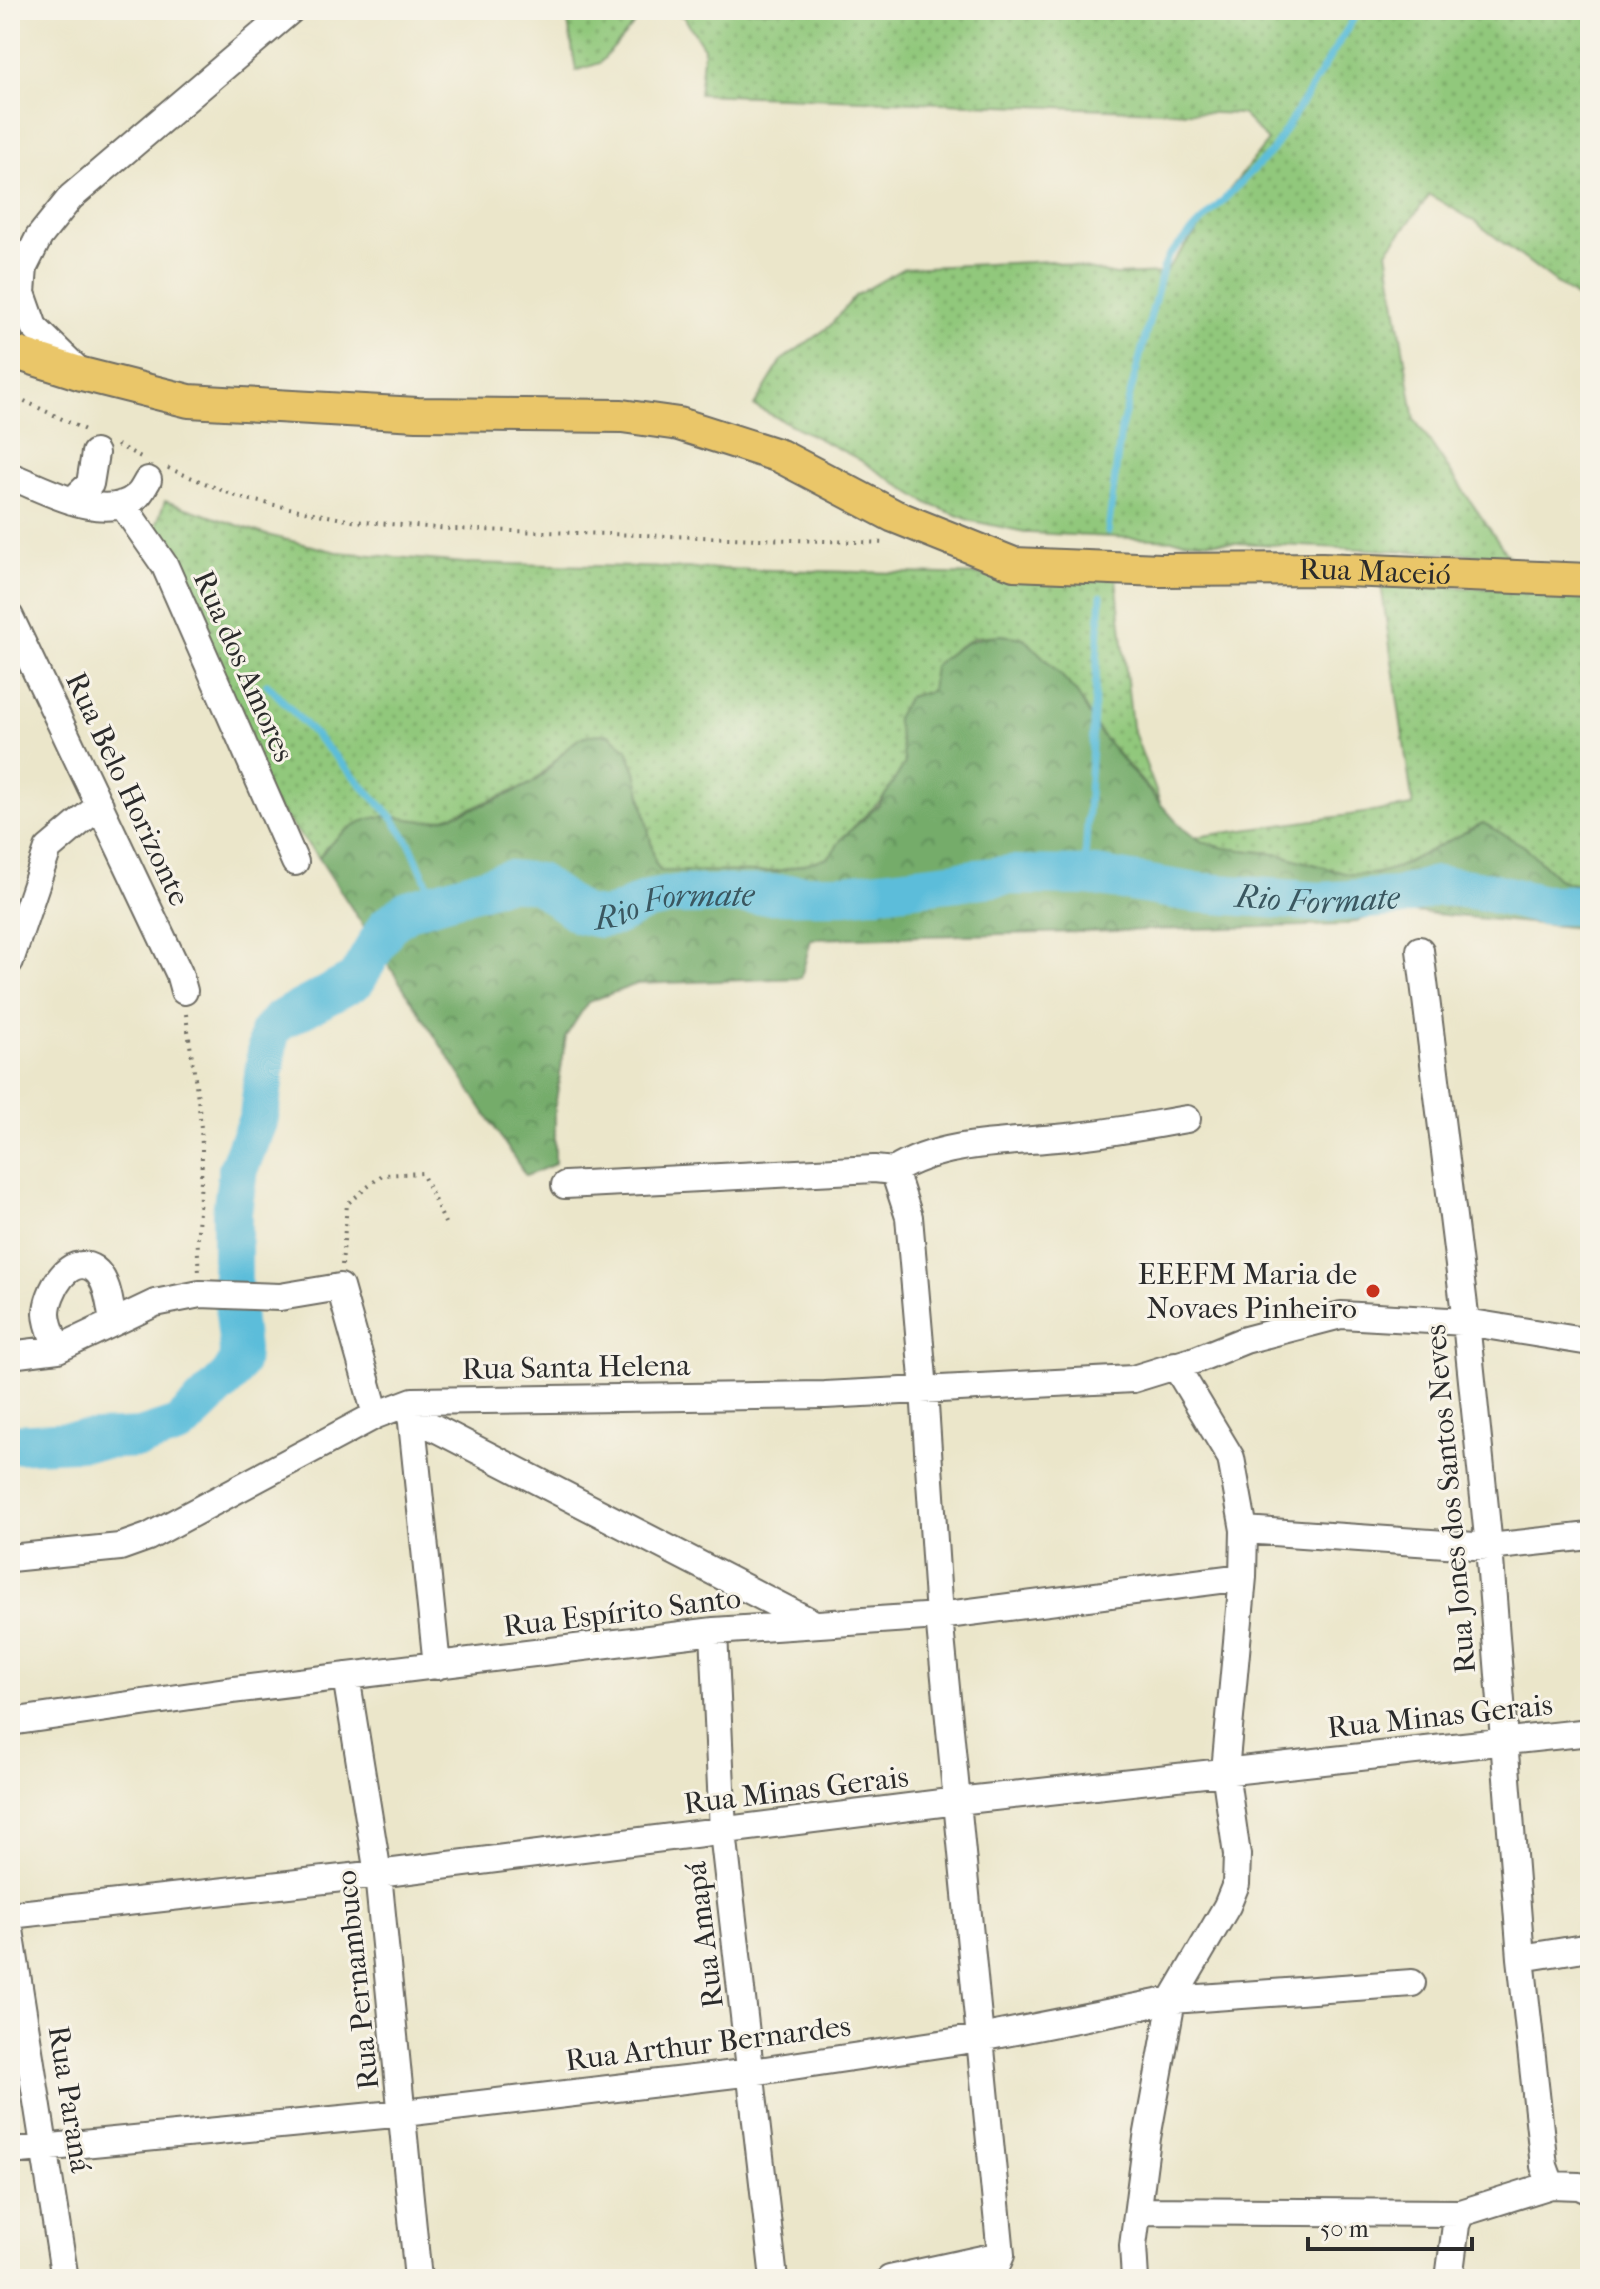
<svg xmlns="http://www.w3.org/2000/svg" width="1600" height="2289" font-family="'IM FELL French Canon',serif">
<defs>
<pattern id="grass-dots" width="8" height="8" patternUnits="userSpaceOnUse" patternTransform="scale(2)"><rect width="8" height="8" fill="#91c87b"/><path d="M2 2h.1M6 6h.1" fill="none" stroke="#77a365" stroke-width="1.8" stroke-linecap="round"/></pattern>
<pattern id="forest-crowns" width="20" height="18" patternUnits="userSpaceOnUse" patternTransform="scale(2)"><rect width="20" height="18" fill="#74ac6b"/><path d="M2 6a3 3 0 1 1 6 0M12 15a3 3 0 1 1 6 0" fill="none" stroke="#5f8c58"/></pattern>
</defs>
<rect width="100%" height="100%" fill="#f7f3e8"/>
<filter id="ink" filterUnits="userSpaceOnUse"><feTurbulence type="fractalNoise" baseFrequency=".0125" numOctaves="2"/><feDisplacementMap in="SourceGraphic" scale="16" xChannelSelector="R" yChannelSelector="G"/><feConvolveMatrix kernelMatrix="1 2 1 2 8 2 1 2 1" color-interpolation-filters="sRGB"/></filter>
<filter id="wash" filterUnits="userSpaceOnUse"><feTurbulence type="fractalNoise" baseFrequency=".006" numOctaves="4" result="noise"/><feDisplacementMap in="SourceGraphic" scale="32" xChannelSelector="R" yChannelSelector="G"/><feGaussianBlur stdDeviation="1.8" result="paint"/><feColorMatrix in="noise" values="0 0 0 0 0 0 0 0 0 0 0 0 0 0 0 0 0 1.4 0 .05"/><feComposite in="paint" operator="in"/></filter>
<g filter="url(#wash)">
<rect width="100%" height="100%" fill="#ebe6ca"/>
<path fill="url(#grass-dots)" stroke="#5e7a53" stroke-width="2" d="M566,10h88l-8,1 -46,52 -24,8z
M669,10h921v298l-116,-87 -44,-26 -43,56 28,169 93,136 -478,-23 -58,-12 -43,-17 -74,-47 -101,-51 28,-46 48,-34 25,-30 49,-28 146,-7 66,14 48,-2 104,-132 -26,-27 -543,-20 5,-46 -20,-31z
M165,501l102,34 70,17 127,11 652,15 16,149 28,75 -60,-69 -24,-41 -52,-54 -24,-3 -25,2 -22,13 -22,41 -23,6c-1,18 3,53 -4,68 -9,24 -28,40 -46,57 -10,10 -18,24 -28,33 -27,24 -133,17 -170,17l-5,-10 -19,-91 -71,-20 -34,33 -90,36 -24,2 -24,-6 -67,31 -7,11 -66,-80 -100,-244z
M1381,584l209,9v296l-30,-9 -36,-34 -41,-23c-43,20 -84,57 -134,51 -25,-3 -48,-14 -71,-20 -26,-6 -60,0 -83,-17l218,-31z"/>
<path fill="url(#forest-crowns)" stroke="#506c4b" stroke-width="2" d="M1000,635l24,3 36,36 16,18 24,41 32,39 50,56 20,14 23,6 52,6 71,20h27l23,-7 85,-44 41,23 36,34 30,9v40l-198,-19 -48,15 -533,14 -10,39 -164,6 -49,18 -22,34 -11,71v57l-29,12 -207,-318c16,-24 47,-46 77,-41 17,2 30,7 48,1 27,-8 61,-21 86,-34 21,-11 32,-39 55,-48 7,-2 17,-2 24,-2l18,15 9,22 19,91 5,9 116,1 53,-15 14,-20 36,-32 26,-42 -9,-45 12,-21 23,-6 3,-25c23,-20 35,-28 66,-31z"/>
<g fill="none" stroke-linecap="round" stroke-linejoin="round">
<path stroke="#5cbdda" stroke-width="7" d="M1108,532l13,-103 42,-160 6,-14 103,-104 87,-141
M267,684l126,134 18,28 24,56
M1084,876l17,-280"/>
<path stroke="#5cbdda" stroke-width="40" id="s1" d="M10,1444l130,-6 40,-13 50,-49 8,-13 1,-13 -7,-66v-71l6,-44 21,-52 10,-84 10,-12 77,-41 31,-54 21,-16 101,-30 29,3 43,31 18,4 16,-2 33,-16 27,-5 170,-1 166,-19 85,1 95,16 129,10 78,-5 38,-11 18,1 31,4 58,14h47"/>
</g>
</g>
<g filter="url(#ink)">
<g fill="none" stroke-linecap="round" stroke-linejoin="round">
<defs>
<path id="minor" d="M82,374l-48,-47 -12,-34 2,-26 15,-30 32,-40 220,-187
M10,476c33,12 94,49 127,20 5,-4 8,-12 11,-16
M72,501l18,-17 5,-31
M122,504l43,62 130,296
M10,617l169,356 5,18
M1420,950l46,372 23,225 32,411 23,208 7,19
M10,961l38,-112 52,-44
M894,1171c49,-32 126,-28 184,-35 37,-4 73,-11 109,-17
M565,1185l309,-16 20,2 15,46 15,173 15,226 62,639 -10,24
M58,1349c-4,-11 -11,-24 -11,-36 0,-20 22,-61 47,-44 14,10 16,37 19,53
M10,1355l48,-6 97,-46 45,-9 80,3 60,-10 36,128
M410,1403l27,263
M411,1418l16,6 388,200
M1244,1530l245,17 101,-11
M10,1558l110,-11 28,-10 228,-122 37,-14 412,-6 308,-16 65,-20 47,-19 96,-25 125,7 124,20
M714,1631l9,201 51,447
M346,1676l32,198 40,405
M10,1722l223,-32 481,-59 225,-15 304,-39
M10,1915l368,-41 579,-73 633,-69
M10,1930l55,349
M1521,1958l69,-11
M10,2151l394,-38 348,-41 228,-34 192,-38 240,-17
M1138,2211l323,2
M890,2279l111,-24
M1135,2279l-2,-33 14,-108 25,-138 55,-94 9,-22 1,-29 -12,-84 18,-194 1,-47 -13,-72 -56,-93
M1449,2279l7,-54 5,-12 90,-28 28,1 11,5"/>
<g id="major">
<path id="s2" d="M10,351l72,23 107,27 228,13 205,2 57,8 101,32 114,60 120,48 146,6 162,-1 268,11"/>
</g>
</defs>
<use href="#minor" stroke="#6e6c63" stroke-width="30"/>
<use href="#major" stroke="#6e6c63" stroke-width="36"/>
<path stroke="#6e6c63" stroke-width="4" stroke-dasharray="2 6" stroke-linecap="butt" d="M10,394l77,37
M117,445l24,12
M168,468l73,30 111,23 100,8 434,14
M186,1014c5,45 15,89 16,135 0,41 -7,81 -3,123
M342,1265l5,-61 35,-29 40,-2 23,50"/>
<use href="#minor" stroke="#fff" stroke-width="26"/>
<use href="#major" stroke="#eac669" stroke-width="32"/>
</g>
</g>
<circle fill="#c8321e" stroke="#f7f3e8" stroke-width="3" cx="1373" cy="1291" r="8"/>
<g text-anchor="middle" stroke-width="6" stroke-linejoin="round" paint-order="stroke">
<g font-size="30" fill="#2b2b2b" stroke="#f7f3e8">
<text dy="10" stroke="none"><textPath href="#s2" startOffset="1402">Rua Maceió</textPath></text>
<text transform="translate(244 666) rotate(66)" y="10">Rua dos Amores</text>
<text transform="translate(128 789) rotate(65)" y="10">Rua Belo Horizonte</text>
<text transform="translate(576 1367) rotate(-1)" y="10">Rua Santa Helena</text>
<text transform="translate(1450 1499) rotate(-95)" y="10">Rua Jones dos Santos Neves</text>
<text transform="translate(622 1612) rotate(-7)" y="10">Rua Espírito Santo</text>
<text transform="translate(1440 1716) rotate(-6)" y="10">Rua Minas Gerais</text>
<text transform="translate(796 1790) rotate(-7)" y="10">Rua Minas Gerais</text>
<text transform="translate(704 1935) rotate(-97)" y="10">Rua Amapá</text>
<text transform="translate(357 1980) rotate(-96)" y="10">Rua Pernambuco</text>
<text transform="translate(708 2043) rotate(-7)" y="10">Rua Arthur Bernardes</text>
<text transform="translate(70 2099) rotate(81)" y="10">Rua Paraná</text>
</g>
<g font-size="30" fill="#2b2b2b" stroke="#f7f3e8" text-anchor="end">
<text x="1357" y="1284">EEEFM Maria de<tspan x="1357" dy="34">Novaes Pinheiro</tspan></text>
</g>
<g font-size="32" font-style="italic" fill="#3a5760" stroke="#f7f3e8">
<text dy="11" stroke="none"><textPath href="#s1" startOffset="1716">Rio Formate</textPath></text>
<text dy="11" stroke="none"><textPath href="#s1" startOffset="1068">Rio Formate</textPath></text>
</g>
</g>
<rect width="1600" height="2289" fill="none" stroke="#f7f3e8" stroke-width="40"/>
<path d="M1308 2237v12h164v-12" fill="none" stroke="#2b2b2b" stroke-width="4"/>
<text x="1320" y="2237" font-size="24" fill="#2b2b2b" stroke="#f7f3e8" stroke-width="6" paint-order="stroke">50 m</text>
</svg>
